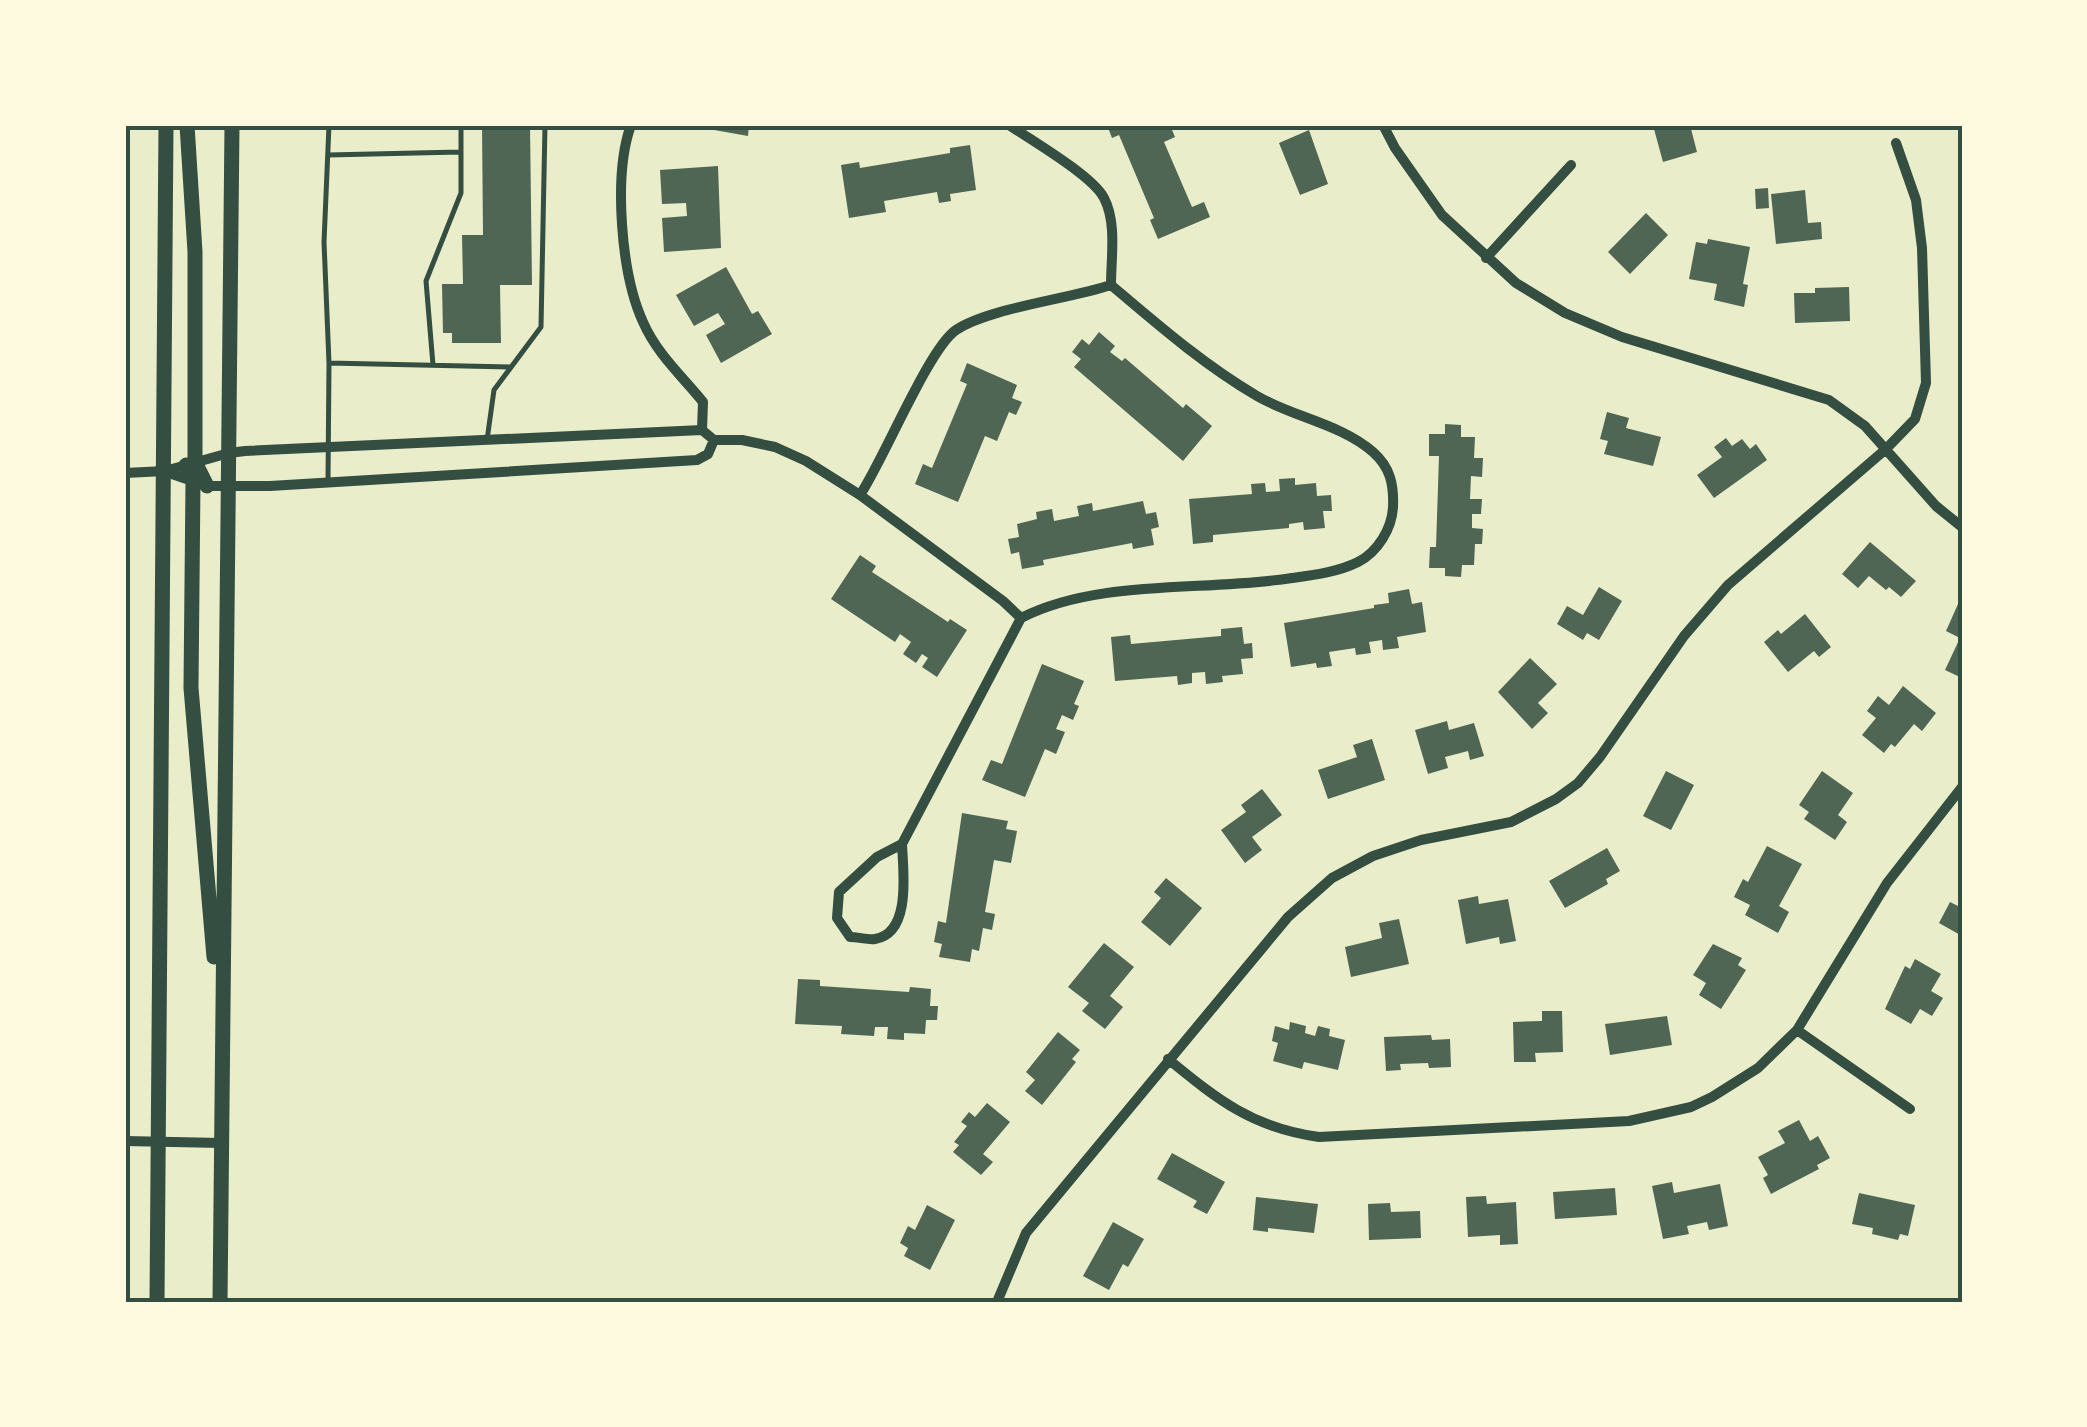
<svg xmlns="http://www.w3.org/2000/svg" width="2087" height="1427" font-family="'Open Sans',sans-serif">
<rect width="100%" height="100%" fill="#e9edc9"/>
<path fill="#4f6655" d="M482,125h48l2,160h-32l1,58h-49v-10h-9l-1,-49h21l-1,-49h21z
M686,125h63l-1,11z
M1107,125h63l5,12 -11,5 28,65 12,-5 6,15 -52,22 -8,-19 4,-2 -35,-83 -7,3z
M1658,125h32l7,27 -34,10 -9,-33z
M1309,130l19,54 -28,11 -21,-52z
M970,145l6,45 -26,4 1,7 -12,2 -2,-11 -53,9 2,11 -37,6 -8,-53 18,-3 1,6 90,-15v-5z
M718,166l3,82 -57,4 -2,-34 25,-2 -1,-13 -24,1 -2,-34z
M1768,188l1,20 -13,1 -1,-20z
M1805,190l3,33 13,-1 1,17 -46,5 -5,-50z
M1646,213l22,22 -38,39 -22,-22z
M1708,239l42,8 -7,37 5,1 -4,22 -30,-7 3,-16 -28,-5 7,-37 11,2z
M726,267l26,47 6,-3 14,23 -51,29 -15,-28 19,-11 -7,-11 -24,13 -18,-31z
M1849,287l1,34 -55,2 -1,-30h21v-5z
M1099,332l16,14 -5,6 12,9 3,-3 58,50 3,-4 26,22 -29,35 -109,-94 7,-8 -9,-7 10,-13 7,6z
M967,363l50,22 -5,13 10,4 -6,13 -7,-3 -12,29 -12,-5 -27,66 -43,-18 8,-20 9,4 35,-84 -7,-3z
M1607,412l22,6 -3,10 35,9 -8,29 -49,-12 4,-13 -8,-2z
M1445,424l16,1v12h14l-1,21h9l-1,19 -11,-1 -1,23h12l-1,15h-9v14l11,1 -1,15h-7l-1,21h-12l-1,12 -16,-1v-8h-16l1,-21h6l3,-91h-10v-22h16z
M1726,438l6,8 10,-7 8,10 6,-5 11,16 -53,38 -17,-23 25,-18 -8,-10z
M1295,478v7l21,-2 1,13 14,-1 1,16h-9l2,17 -21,2 -1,-8 -14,2v4l-76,7v7l-20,2 -4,-45 63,-5 -1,-10 14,-1 1,9 14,-1 -1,-12z
M1143,501l3,13 10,-2 3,15 -8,2 3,16 -21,4 -1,-6 -89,17 1,5 -22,4 -3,-17 -8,2 -3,-15 11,-2 -2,-13 20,-5 -1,-7 16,-3 2,12 25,-5 -2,-10 15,-3 1,8z
M1870,542l46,39 -15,16 -12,-10 -3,3 -17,-14 -11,12 -16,-14z
M860,555l16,11 -4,6 76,50 2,-3 17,11 -30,47 -15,-10 6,-9 -6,-4 -6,9 -13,-9 8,-12 -11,-8 -5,8 -64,-43z
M1599,587l23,14 -23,39 -12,-7 -4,7 -26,-16 10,-18 16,9z
M1409,589l3,15 10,-2 4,30 -29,5 2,11 -16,2 -1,-10 -13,2 2,11 -15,2 -1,-7 -26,4 3,14 -15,2 -1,-5 -25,4 -7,-44 90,-15v-3l15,-2 -1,-10z
M1958,604l4,2v72l-17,-8 15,-32 -14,-7z
M1805,614l26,33 -12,10 -5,-6 -26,21 -24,-30 14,-12 3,4z
M1242,627l2,17 8,-1 1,15 -12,1 2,15 -21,2 1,6 -17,2 -1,-12 -13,1v10l-14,2 -1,-9 -62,5 -4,-44 19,-2 1,9 90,-8v-7z
M1530,658l27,26 -19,19 10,10 -16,16 -34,-37z
M1042,664l42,17 -10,23 5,2 -6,14 -11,-5 -6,14 9,3 -9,22 -11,-5 -20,48 -43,-17 9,-20 11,4z
M1903,686l33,27 -14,18 -8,-7 -19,23 -4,-3 -7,9 -22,-18 14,-17 -9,-7 11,-15 11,9z
M1447,721l2,9 25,-7 10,33 -14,4 -2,-9 -23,6 3,11 -20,6 -13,-44z
M1372,739l13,41 -57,19 -10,-29 39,-13 -4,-12z
M1666,771l28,14 -23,45 -28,-14z
M1822,771l31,22 -15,22 9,7 -12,18 -31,-21 5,-7 -10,-7z
M1262,789l20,26 -30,22 10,13 -17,13 -24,-33 25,-18 -5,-7z
M962,813l46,8 -2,8 11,2 -6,32 -17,-3 -9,52 10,2 -3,16 -9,-2 -4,23 -7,-2 -2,13 -31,-5 3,-13 -8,-2 4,-21 8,2z
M1767,846l35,18 -23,42 10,6 -11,21 -33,-18 5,-10 -16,-8 9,-18 5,3z
M1607,848l13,23 -14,8 2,5 -43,24 -16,-27z
M1166,878l36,30 -32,38 -29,-24 20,-24 -7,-6z
M1478,896l1,8 29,-5 8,42 -16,3 -1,-7 -33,7 -8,-44z
M1962,898v38l-23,-13 11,-21 8,4z
M1399,919l10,45 -58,13 -6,-30 37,-9 -3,-15z
M1104,943l30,24 -24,29 13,11 -18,22 -23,-18 7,-8 -21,-16z
M1713,944l29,14 -4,7 8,5 -25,39 -22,-14 7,-12 -13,-8z
M1915,959l26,15 -10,17 12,7 -11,18 -12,-7 -9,15 -26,-15 20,-43 5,3z
M798,979l22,1v6l89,6 1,-5 21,2 -1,17h8l-1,14h-11l-1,14 -21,-1v7l-17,-1 1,-12h-13l-1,9 -33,-2 1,-8 -47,-2z
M1542,1011h20l1,41 -28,1 1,9h-22l-1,-40 29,-1z
M1667,1016l5,29 -62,10 -5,-31z
M1290,1022l16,4 -1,7 10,3 3,-10 12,3 -1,7 16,4 -7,30 -34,-8 -2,7 -29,-8 5,-18 -6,-2 3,-15 14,4z
M1058,1032l22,18 -8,9 4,3 -34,43 -17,-14 10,-11 -9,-8z
M1431,1035l1,5 18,-1 1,28 -22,1 -1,-5 -28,1 1,6 -15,1 -2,-34z
M987,1103l23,19 -27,32 10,8 -12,13 -28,-23 6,-7 -5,-3 13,-16 -6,-4 8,-10 6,5z
M1799,1120l11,21 8,-5 12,22 -13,7 2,4 -48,25 -8,-16 5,-3 -10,-18 27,-14 -7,-12z
M1172,1153l53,29 -18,32 -14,-7 4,-6 -40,-22z
M1672,1182l2,11 46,-9 8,42 -19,4 -2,-8 -20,4 2,8 -26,5 -11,-53z
M1615,1188l2,27 -62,4 -2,-27z
M1859,1193l56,12 -7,31 -8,-2 -2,6 -26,-6 1,-6 -21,-4z
M1486,1196l1,8 29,-2 2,42 -18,1v-10l-32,2 -2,-40z
M1256,1197l62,7 -4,29 -46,-5v4l-15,-2z
M1390,1203l1,9 29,-1 1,27 -52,2 -1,-36z
M927,1205l28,15 -25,50 -26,-14 4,-8 -8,-5 8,-17 7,4z
M1113,1222l31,17 -16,28 -5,-3 -14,26 -26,-14z"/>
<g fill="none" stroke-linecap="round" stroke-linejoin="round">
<path stroke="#344e41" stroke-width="5" d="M328,155l132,-3
M329,363l-5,-121 5,-117
M433,365l-7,-84 35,-88v-68
M487,440l7,-50 47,-63 4,-202
M328,481l1,-118 182,4"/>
<path stroke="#344e41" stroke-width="10" d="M631,125c-18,50 -10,149 12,197 14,32 39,54 60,80l-1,28
M1009,125c22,15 84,51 95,73 13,25 7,59 7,87
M1383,125l12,23 47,67 74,68 49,30 57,24 207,63 36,26 71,80 26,21
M1486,258l85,-93
M166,472l41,14h63l427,-26 11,-6 6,-14
M125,473l40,-2 64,-18 16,-2 457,-21 12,10h28l33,7 31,14 54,34 143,106 18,17
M860,495c24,-36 69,-147 96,-165 33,-22 113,-31 155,-45
M1021,618c79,-40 184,-26 271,-40 22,-3 46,-6 66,-16 20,-10 34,-34 35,-55 1,-23 -3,-40 -20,-55 -32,-28 -80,-35 -116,-56 -53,-31 -100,-72 -146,-111
M902,844c1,26 10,89 -27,95 -7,1 -17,-2 -25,-2l-13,-19 2,-26 38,-35z
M902,844l119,-226
M1797,1030l113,79
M1168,1059c50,41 85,69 151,78l310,-16 62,-14 21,-10 46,-29 39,-38 90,-147 75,-96
M125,1141l96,2
M997,1302l29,-69 262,-316 44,-39 41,-22 48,-16 90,-18 45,-23 22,-16 22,-26 84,-121 44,-51 158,-136 29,-30 11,-36 -4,-135 -6,-48 -20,-57"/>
<path stroke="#344e41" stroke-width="15" d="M187,125l8,127v210l12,24
M186,465l7,16 -2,207 23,269
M157,1302l9,-1177
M220,1302l12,-1177"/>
</g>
<rect width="2087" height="1427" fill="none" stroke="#fefae0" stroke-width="255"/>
<rect x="128" y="128" width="1832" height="1172" fill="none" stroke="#344e41" stroke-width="4"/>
</svg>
